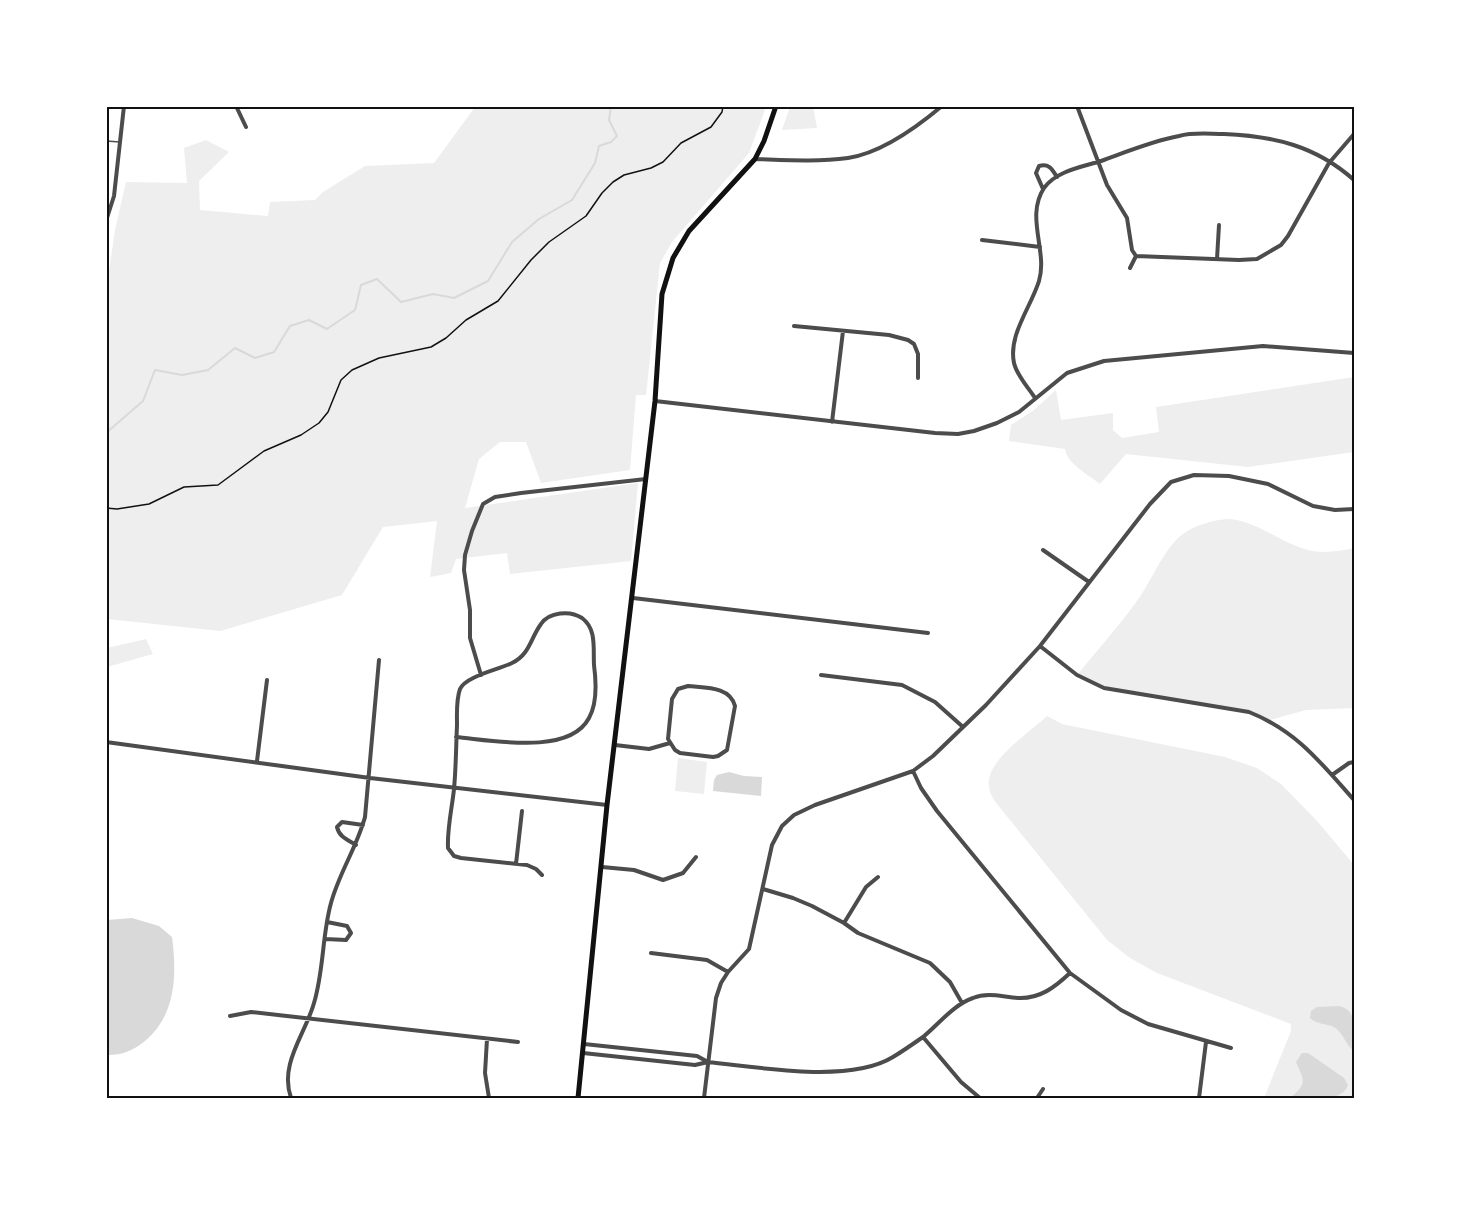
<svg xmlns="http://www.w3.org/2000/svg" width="1461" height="1205" font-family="Karla,sans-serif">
<rect width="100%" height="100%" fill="#fff"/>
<path fill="#eee" d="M475,107h291l-17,46 -77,89 -12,21 -14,132h-10l-6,75 -89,13 -15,-41h-26l-21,17 -14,49 173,-25 -7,78 -121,13 -3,-21 -51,6 -5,14 -21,4 7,-56 -54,6 -41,68 -122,36 -113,-12 -1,-327 9,-62 11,-48 61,1 -3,-35 22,-8 23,12 -30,29 1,29 68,6 2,-14 45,-2 8,-8 42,-26 69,-3z
M790,107h23l4,21 -35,2z
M1354,377v75l-106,15 -122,-13 -26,30c-11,-9 -33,-20 -35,-35l-56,-8 2,-16 23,-15 22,-20 5,30 52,-7v17l9,8 37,-6 -3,-25z
M1231,519c29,4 50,24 77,31 16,4 31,1 46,-2v160l-48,2 -36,10 -21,-8 -145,-24 -27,-13c21,-26 45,-52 64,-80 12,-18 25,-49 42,-61 12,-9 33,-15 48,-15z
M146,639l7,15 -46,13v-19z
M1047,716l15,8 163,33 32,11 24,16 37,38 36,43v233h-90l27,-67v-7l-134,-51 -27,-15 -23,-18 -110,-136c-4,-5 -7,-10 -8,-17 -5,-26 42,-55 58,-71z
M678,758l29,4 -3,32 -29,-3z"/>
<path fill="#d9d9d9" d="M729,772l15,4 18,1 -1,19 -48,-5 1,-11 3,-5z
M132,918l27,8 13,11c5,38 4,78 -27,104 -13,10 -22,14 -38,14v-135z
M1338,1006c21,3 17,28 16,45 -9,-6 -10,-18 -20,-24 -8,-4 -17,-2 -24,-9l1,-7 6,-4z
M1302,1053h6l36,25 4,7c-7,19 -41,14 -58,13 18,-15 14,-17 6,-36z"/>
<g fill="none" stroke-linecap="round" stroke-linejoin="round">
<path stroke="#d9d9d9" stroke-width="2" d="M106,433l37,-32 12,-31 27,5 26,-5 27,-22 20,10 19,-6 16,-26 19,-6 18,9 28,-19 6,-25 16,-6 24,23 32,-8 21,4 34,-17 24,-39 27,-23 33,-19 23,-37 4,-17 12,-4 6,-6 -8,-16 2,-14"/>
<path stroke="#111" stroke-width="1.5" d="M106,508l11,1 32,-5 35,-17 34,-2 46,-34 37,-16 18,-12 9,-11 13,-32 11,-10 27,-12 52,-11 15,-9 20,-18 32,-19 33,-41 18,-18 37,-26 16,-23 11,-11 11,-7 27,-7 12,-6 18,-19 30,-16 11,-15 1,-6"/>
<path stroke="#4c4c4c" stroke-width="1.5" d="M106,141l14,1"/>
<path stroke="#4c4c4c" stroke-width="4" d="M236,106l10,21
M1077,106l30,79 20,33 5,32 4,6
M755,159c31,1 62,3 93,-1 33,-5 69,-31 94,-52
M1043,189l-7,-16 3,-7c10,-3 13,3 18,11
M106,221l8,-25 10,-90
M982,240l58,7
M1136,256l103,4 18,-1 24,-14 7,-9 41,-73 25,-29
M1217,259l2,-34
M1130,268l6,-12
M794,326l95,9 19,5 6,4 4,10v24
M1035,398c-7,-11 -18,-22 -21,-35 -6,-28 17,-56 25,-82 9,-30 -14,-64 5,-93 12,-17 38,-21 57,-27 25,-9 51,-20 78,-25 14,-4 30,-2 45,-2 50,2 92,12 130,46
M655,401l280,32 23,1 16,-3 23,-8 22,-11 48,-39 37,-12 159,-15 91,7
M832,422l11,-91
M1043,550l46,32
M633,598l295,35
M1040,646l37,29 27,13 145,24c48,19 72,51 105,88
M481,675l-11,-37v-28l-6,-40 1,-15 7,-24 11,-27 12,-7 26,-4 125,-14
M821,675l81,10 33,17 28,25
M688,686c17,2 42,0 47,20l-8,44 -9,6 -5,1 -33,-4 -5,-3 -7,-11 4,-40 6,-10z
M456,737c35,3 113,19 133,-19 8,-14 7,-38 5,-53 -1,-16 3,-36 -12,-47 -12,-8 -33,-6 -41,6 -11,15 -11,30 -29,39 -14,7 -46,13 -52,26 -4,11 -3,25 -3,36 -1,22 -1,43 -3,64 -2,19 -7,40 -6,59l6,8 7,2 66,7 9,4 6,6
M106,742l264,36 237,27
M615,745l34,4 21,-6
M257,761l10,-81
M913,771l8,17 16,23 133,162 51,37 27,14 83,24
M1332,775l17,-12 5,-1
M356,845c-8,-5 -17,-8 -19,-18l5,-5 21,3
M516,864l6,-53
M602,867l32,3 29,10 20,-7 13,-16
M763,889l30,9 19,8 32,17 14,10 72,30 20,19 12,21
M844,923l22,-36 12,-10
M325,939l21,1 5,-7 -4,-7 -20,-4
M651,953l56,7 21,12
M230,1016l21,-4 267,30
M923,1037l38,45 19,16
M487,1039l-2,34 4,25
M584,1044l113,12 11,6
M583,1053l112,12 13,-3c50,5 141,22 185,-5 10,-6 20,-13 30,-20 16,-13 30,-32 50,-39 15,-6 29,-1 45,0 22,1 37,-11 52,-25
M291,1098c-12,-34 14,-63 23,-95 10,-33 8,-68 17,-100 8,-30 26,-56 34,-86l14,-157
M704,1098l12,-100 5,-15 7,-11 21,-23 23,-104 10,-19 12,-11 21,-10 98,-34 20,-15 53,-51 54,-59 110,-142 21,-22 23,-7 35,1 39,8 45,22 22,4 19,-1
M1037,1098l6,-9
M1199,1098l7,-56"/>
<path stroke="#111" stroke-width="5" d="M578,1098l29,-293 48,-404 7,-107 11,-36 16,-27 66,-72 9,-18 12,-35"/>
</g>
<rect width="1461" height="1205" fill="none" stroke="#ffffff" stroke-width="216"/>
<rect x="108" y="108" width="1245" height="989" fill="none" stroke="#111" stroke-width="2"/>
</svg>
